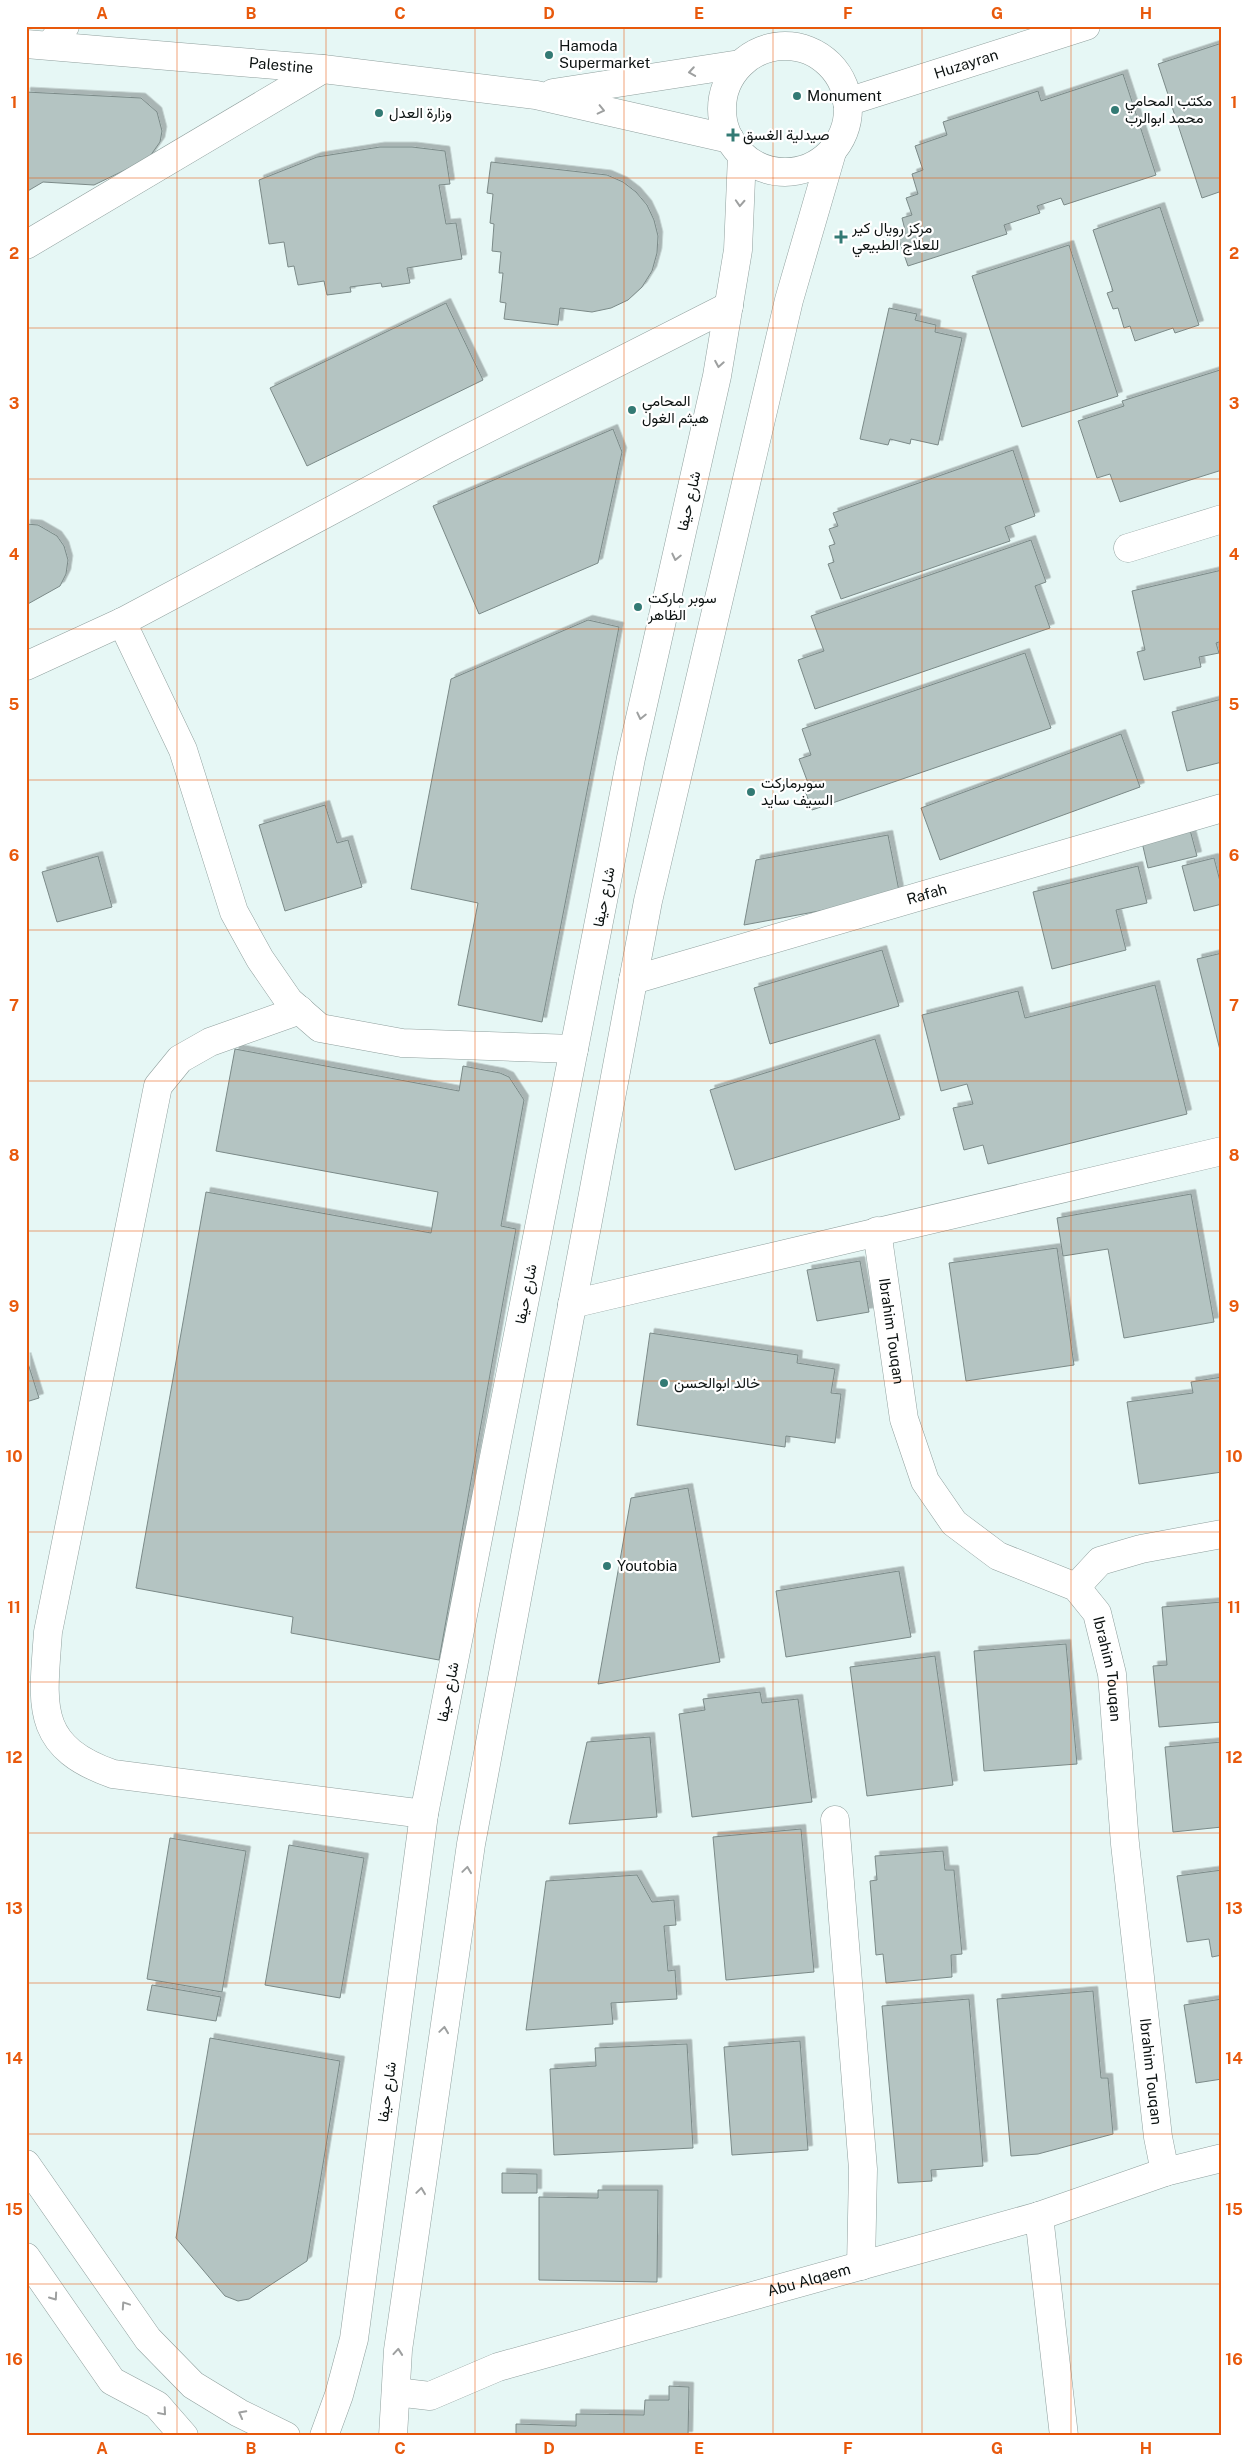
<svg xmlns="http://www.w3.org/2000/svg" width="1248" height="2462" font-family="'Public Sans',Vazirmatn,sans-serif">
<defs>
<filter id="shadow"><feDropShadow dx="4.5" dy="-4.5" stdDeviation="0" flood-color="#0004"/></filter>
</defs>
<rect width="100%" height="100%" fill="#e6f7f5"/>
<path fill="#b4c4c2" stroke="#7b8a88" filter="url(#shadow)" d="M1222,43v148l-20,7 -44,-134z
M1123,74l33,101 -92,30 -3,-7 -24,8 3,7 -36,12 3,9 -99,32 -10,-29 8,-3 -4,-16 10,-3 -6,-17 12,-4 -6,-20 11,-4 -8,-24 32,-11 -4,-13 95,-31 3,10z
M26,92l115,6 16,14 5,19 -2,11 -12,17 -54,26 -51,-3 -17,10z
M380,147h32l33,4 5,33 -11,1 7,39 10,-1 6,36 -55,9 3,15 -28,4 -1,-4 -31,4 1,5 -24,3 -3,-14 -26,4 -4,-19 -6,1 -4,-25 -15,2 -10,-64 58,-23z
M491,162l116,13 16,7 13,10 11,13 7,15 4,16 -1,17 -5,18 -10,16 -14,13 -17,8 -19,4 -32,-4 -2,17 -54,-6 2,-16 -6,-1 3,-29h-4l2,-21 -9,-1 2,-27 -4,-1 3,-29 -6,-1z
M1160,207l39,118 -24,8 -2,-5 -38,13 -5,-15 -6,2 -6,-20 -5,1 -6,-16 6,-2 -20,-61z
M1069,245l49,151 -96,31 -50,-151z
M446,303l37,77 -176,86 -37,-78z
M889,308l28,6 -2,6 21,5 -1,7 27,6 -24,107 -27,-6 -1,5 -20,-5 -2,6 -28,-6z
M1220,370l2,6v94l-102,32 -10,-28 -13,4 -19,-57 46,-15 -2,-5z
M613,429l9,23 -24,111 -119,51 -46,-108z
M1013,450l22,66 -30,11 5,14 -169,58 -13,-35 6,-2 -5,-16 6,-2 -6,-15 9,-3 -5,-13z
M26,524l12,1 19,11 7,10 4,14 -2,14 -6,12 -34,19z
M1031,540l15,42 -11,4 15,42 -235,81 -17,-49 26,-9 -13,-35z
M1222,570v71l-6,2 3,10 -20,4 2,10 -57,13 -7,-28 8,-2 -13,-59z
M588,620l31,7 -77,395 -84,-17 20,-102 -67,-14 40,-210z
M1025,653l26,75 -239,82 -9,-25 5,-2 -9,-24 12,-4 -9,-26z
M1222,699v63l-35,9 -15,-59z
M1121,734l19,53 -200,73 -19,-52z
M325,805l12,38 11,-3 14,47 -77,24 -26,-86z
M1189,826l8,30 -49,12 -7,-30z
M888,835l12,61 -156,29 12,-65z
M98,856l14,51 -55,15 -15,-50z
M1214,858l8,31v15l-28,7 -12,-45z
M1138,866l9,37 -31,7 10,40 -74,19 -19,-77z
M882,950l17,56 -129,38 -16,-56z
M1222,953v105l-25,-99z
M1155,985l32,129 -199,50 -5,-19 -19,5 -11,-42 20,-4 -6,-20 -26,7 -19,-76 96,-24 7,27z
M875,1039l25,80 -165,51 -25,-80z
M235,1049l224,42 4,-25 37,7 9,4 15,23 -23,126 15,3 -77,431 -148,-27 2,-16 -157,-29 70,-396 225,41 7,-41 -222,-41z
M1191,1194l23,128 -90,16 -16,-89 -45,7 -6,-38z
M1057,1248l17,117 -108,16 -17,-118z
M860,1261l9,51 -52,9 -10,-51z
M650,1333l148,22 -1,8 38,6 -4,24 10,1 -6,49 -49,-7 -1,11 -148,-22z
M26,1357l13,41 -13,4z
M1222,1377v95l-83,12 -12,-82 66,-9 -2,-11z
M688,1488l32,174 -122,22 33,-186z
M899,1571l12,66 -125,20 -10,-66z
M1222,1602v120l-63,5 -6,-61 14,-1 -5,-58z
M1066,1644l11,120 -93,7 -10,-120z
M935,1656l18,129 -86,11 -17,-129z
M760,1692l2,11 36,-4 14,103 -120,15 -13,-103 26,-4 -2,-11z
M650,1737l7,80 -88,7 18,-82z
M1222,1742v85l-49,5 -8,-85z
M801,1829l13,143 -88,8 -13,-143z
M170,1838l76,13 -24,141 -75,-13z
M289,1845l75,13 -24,140 -75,-13z
M943,1851l2,19h9l8,84 -11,1 1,22 -66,6 -3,-29 -7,1 -6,-74 7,-1 -2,-24z
M1222,1870v85l-10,2 -3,-18 -22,3 -10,-66z
M637,1875l15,27 22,-2 2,25 -12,1 4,45 7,-1 2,29 -66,4 2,21 -87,6 20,-149z
M152,1985l69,12 -5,24 -69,-11z
M1093,1991l8,87h7l5,56 -75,20 -27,2 -14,-157z
M969,1999l14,167 -52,4 1,11 -34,2 -16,-177z
M1222,1999v80l-26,4 -12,-78z
M210,2038l130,23 -33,200 -58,38 -11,2 -13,-5 -49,-58z
M800,2041l8,109 -76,5 -8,-108z
M687,2044l6,104 -139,7 -4,-86 46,-3 -1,-18z
M502,2173l35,1v19h-35z
M598,2190h60l-1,92 -118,-2v-83l59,1z
M669,2386l20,1 -1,49h-172v-12l60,2v-12l68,1 1,-15h24z"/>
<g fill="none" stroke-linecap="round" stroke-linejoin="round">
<defs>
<g id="minor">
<path d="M50,45l15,-19"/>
<path d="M26,245l297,-176"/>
<path d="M1128,548l94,-29"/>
<path d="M122,622l61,128 51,162 26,47 29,42 31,27 82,15 172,6"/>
<path d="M26,666l96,-44 323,-172 284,-144"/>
<path id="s1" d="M633,980l589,-172"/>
<path d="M300,1010l-90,32 -30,17 -22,27 -110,546c-5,72 -15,114 65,142l311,40"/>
<path id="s2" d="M877,1231l27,188 21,62 29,42 44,33 78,31 21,26 15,61 13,170 33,293 7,35"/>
<path d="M1076,1587l24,-26 41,-12 81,-15"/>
<path d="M835,1820l28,349 -2,97"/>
<path d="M1039,2216l25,220"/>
<path id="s3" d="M396,2392l34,4 68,-29 541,-151 126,-44 57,-14"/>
</g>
<g id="tertiary">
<path id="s4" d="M847,102l239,-76"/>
<path d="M572,1304l650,-153"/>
<path d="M26,2164l122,175 45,46 46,28 47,23"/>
<path d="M26,2257l86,124 45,24 27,31"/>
</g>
<g id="secondary">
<path id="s5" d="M26,44l297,25 213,26 194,44"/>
<circle cx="785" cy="109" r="63"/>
<path d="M553,93l187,-29"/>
<path d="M324,2436l15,-41 15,-56 70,-525 207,-1056 86,-382 21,-126 4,-95"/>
<path d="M393,2436l5,-86 73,-506 177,-943 141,-601 43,-148"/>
</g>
</defs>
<use href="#minor" stroke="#90a09e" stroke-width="29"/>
<use href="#tertiary" stroke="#90a09e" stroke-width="29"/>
<use href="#secondary" stroke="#90a09e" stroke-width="29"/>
<use href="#minor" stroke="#fff" stroke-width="28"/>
<use href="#tertiary" stroke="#fff" stroke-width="28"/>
<use href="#secondary" stroke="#fff" stroke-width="28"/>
</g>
<defs><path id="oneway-chevron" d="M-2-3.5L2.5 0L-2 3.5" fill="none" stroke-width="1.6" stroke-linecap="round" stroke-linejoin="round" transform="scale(1.25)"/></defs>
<g stroke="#9ea0a0">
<use href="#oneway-chevron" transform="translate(692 72) rotate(171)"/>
<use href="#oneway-chevron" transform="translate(601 110) rotate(13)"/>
<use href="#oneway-chevron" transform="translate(740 203) rotate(93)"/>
<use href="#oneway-chevron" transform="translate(719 364) rotate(100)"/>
<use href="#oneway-chevron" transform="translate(676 557) rotate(103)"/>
<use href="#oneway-chevron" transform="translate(641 716) rotate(103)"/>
<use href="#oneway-chevron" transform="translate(467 1870) rotate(-82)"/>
<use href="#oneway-chevron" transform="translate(444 2030) rotate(-82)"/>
<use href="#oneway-chevron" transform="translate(421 2191) rotate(-82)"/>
<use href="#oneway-chevron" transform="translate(54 2297) rotate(55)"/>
<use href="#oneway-chevron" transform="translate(125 2305) rotate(-124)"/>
<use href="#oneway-chevron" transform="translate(398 2352) rotate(-85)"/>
<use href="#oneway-chevron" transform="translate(163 2412) rotate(49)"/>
<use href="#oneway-chevron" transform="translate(242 2414) rotate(-152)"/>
</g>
<path fill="none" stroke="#e8590c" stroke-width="1" stroke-opacity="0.55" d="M177,26v2410M326,26v2410M475,26v2410M624,26v2410M773,26v2410M922,26v2410M1071,26v2410M26,178h1196M26,328h1196M26,479h1196M26,629h1196M26,780h1196M26,930h1196M26,1081h1196M26,1231h1196M26,1381h1196M26,1532h1196M26,1682h1196M26,1833h1196M26,1983h1196M26,2134h1196M26,2284h1196"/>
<g fill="#337a74" stroke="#fff" stroke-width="2">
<circle cx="549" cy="55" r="5"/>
<circle cx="797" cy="96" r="5"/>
<circle cx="1115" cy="110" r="5"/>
<circle cx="379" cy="113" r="5"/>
<path d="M730.5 127.5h5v5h5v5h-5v5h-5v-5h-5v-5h5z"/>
<path d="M838.5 229.5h5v5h5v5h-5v5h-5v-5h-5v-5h5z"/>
<circle cx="632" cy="410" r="5"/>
<circle cx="638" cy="607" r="5"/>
<circle cx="751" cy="792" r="5"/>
<circle cx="664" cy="1383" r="5"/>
<circle cx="607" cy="1566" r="5"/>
</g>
<g text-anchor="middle" stroke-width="4.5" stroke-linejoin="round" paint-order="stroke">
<g font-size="15" fill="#0c1211" stroke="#fff" text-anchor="start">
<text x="559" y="51">Hamoda<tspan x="559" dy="17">Supermarket</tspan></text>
<text x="807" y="101">Monument</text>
<text x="1125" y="106">مكتب المحامي<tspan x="1125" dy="17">محمد ابوالرب</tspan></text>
<text x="389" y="118">وزارة العدل</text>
<text x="743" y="140">صيدلية الغسق</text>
<text x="852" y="233">مركز رويال كير<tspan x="852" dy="17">للعلاج الطبيعي</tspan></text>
<text x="642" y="406">المحامي<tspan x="642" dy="17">هيثم الغول</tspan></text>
<text x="648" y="603">سوبر ماركت<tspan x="648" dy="17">الظاهر</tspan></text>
<text x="761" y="788">سوبرماركت<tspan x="761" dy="17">السيف سايد</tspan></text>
<text x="674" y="1388">خالد ابوالحسن</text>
<text x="617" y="1571">Youtobia</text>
</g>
<g font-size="15" fill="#0c1211" stroke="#fff">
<text dy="5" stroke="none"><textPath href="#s4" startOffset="125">Huzayran</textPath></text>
<text dy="5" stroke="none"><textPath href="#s5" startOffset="256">Palestine</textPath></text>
<text transform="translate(689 501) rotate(-77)" y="5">شارع حيفا</text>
<text dy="5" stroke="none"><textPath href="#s1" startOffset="306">Rafah</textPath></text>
<text transform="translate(604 897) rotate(-79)" y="5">شارع حيفا</text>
<text transform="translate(526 1294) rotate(-79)" y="5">شارع حيفا</text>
<text dy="5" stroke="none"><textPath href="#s2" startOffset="101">Ibrahim Touqan</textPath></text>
<text dy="5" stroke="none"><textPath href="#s2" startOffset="536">Ibrahim Touqan</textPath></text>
<text transform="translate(448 1692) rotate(-79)" y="5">شارع حيفا</text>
<text dy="5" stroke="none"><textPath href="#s2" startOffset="941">Ibrahim Touqan</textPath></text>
<text transform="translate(387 2092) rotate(-82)" y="5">شارع حيفا</text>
<text dy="5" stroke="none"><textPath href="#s3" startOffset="431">Abu Alqaem</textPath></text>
</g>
</g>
<rect width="1248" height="2462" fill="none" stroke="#ffffff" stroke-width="55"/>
<rect x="28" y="28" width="1192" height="2406" fill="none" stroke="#e8590c" stroke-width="2"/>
<g font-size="16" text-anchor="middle" font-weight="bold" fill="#e8590c">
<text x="102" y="19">A</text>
<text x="251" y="19">B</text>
<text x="400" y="19">C</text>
<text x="549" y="19">D</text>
<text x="699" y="19">E</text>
<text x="848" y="19">F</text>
<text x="997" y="19">G</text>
<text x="1146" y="19">H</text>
<text x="14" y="108">1</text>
<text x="1234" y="108">1</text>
<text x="14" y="259">2</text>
<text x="1234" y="259">2</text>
<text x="14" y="409">3</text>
<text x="1234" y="409">3</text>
<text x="14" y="560">4</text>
<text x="1234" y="560">4</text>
<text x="14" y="710">5</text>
<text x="1234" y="710">5</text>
<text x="14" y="861">6</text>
<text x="1234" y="861">6</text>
<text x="14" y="1011">7</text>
<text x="1234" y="1011">7</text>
<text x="14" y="1161">8</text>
<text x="1234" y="1161">8</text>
<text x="14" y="1312">9</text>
<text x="1234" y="1312">9</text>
<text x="14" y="1462">10</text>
<text x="1234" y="1462">10</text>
<text x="14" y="1613">11</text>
<text x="1234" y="1613">11</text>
<text x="14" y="1763">12</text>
<text x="1234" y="1763">12</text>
<text x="14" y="1914">13</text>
<text x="1234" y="1914">13</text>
<text x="14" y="2064">14</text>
<text x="1234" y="2064">14</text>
<text x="14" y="2215">15</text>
<text x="1234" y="2215">15</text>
<text x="14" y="2365">16</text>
<text x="1234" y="2365">16</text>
<text x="102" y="2454">A</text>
<text x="251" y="2454">B</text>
<text x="400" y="2454">C</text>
<text x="549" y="2454">D</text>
<text x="699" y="2454">E</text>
<text x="848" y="2454">F</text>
<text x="997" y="2454">G</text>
<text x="1146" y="2454">H</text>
</g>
</svg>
